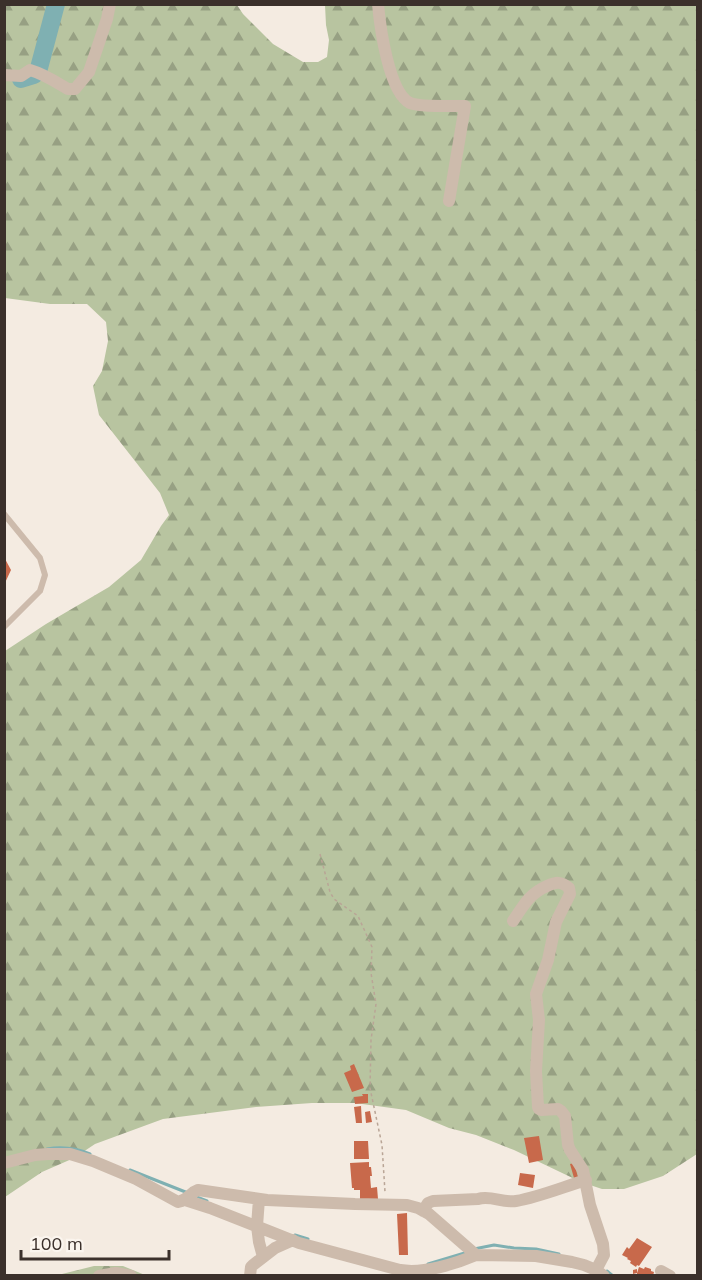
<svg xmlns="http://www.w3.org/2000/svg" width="702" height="1280" font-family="Mulish,sans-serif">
<defs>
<pattern id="forest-firs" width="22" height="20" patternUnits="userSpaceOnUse" patternTransform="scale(1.5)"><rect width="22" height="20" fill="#b8c4a0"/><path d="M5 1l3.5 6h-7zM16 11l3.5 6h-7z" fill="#97a083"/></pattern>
</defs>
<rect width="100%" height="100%" fill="#f4ebe1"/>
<path fill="url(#forest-firs)" d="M5,5h232l6,9 30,30 30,18h15l9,-5 2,-17 -3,-15 -1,-20h372v1149l-34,22 -39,13h-22l-21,-7 -67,-32 -38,-15 -27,-7 -43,-18 -51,-7h-43l-56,4 -93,12 -68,25 -21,14 -32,14 -37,25v-546l41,-27 63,-37 32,-27 20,-34 8,-11 -9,-22 -61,-78 -6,-29 9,-15 6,-30 -2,-19 -19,-18h-37l-45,-6z
M94,1266h29l22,9 -91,1z"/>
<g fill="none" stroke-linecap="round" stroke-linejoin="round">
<path stroke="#7fb0b2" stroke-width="3" d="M47,1149c16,-3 29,-1 43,5
M130,1170l58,23
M194,1196l13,5
M295,1235l13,4
M474,1249l20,-4 20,3 22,1 23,5
M428,1264l40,-12
M607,1271l6,5"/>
<path stroke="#7fb0b2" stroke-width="18" d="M21,79l13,-4 5,-7 17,-64"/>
</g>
<path fill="#c8694b" d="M4,557l7,13 -7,15z
M354,1064l10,24 -12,4 -8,-19 7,-3 -1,-4z
M362,1094h6v9l-13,1 -1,-7 9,-1z
M361,1106l1,17h-6l-2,-16z
M370,1111l2,11 -6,1 -1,-11z
M539,1136l4,24 -14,3 -5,-25z
M354,1141h14l1,18h-15z
M369,1162v5h2l1,9h-2l1,12 6,-1 1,12 -18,1v-10h-6v-2h-2l-2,-25z
M574,1163l4,14 -4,1 -4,-14z
M520,1173l15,2 -2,13 -15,-3z
M407,1213l1,42h-9l-2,-41z
M637,1238l15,9 -13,19 -2,-1 -1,2 -6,-4 1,-2 -4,-2 1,-1 -6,-3 5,-8 2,2z
M639,1267l5,2 1,-2 6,2v2l3,1 -1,4h-16v-3l-4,1v-4l4,-1v4z"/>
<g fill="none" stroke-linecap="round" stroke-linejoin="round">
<path stroke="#b9a596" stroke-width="1.5" stroke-dasharray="3 3" stroke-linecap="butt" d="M320,854l10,38 4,7 24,17 14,31 -1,26 5,31 -5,36 -1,48 12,57 3,47"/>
<path stroke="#cdbbac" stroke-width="6" d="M4,514l36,44 5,17 -5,16 -36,36"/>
<path stroke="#cdbbac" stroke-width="12" d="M378,4c2,23 11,89 32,99 8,4 45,3 55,3l-16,95
M4,75l17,1 9,-6c14,4 26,12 38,19h7l14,-17 18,-53 3,-15
M513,921c11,-16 16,-27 34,-35 9,-4 14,-5 22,2l1,6 -14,28 -8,38 -12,34 3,26 -3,51 2,36 1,2 2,1 17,-1 3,2 4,5 3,29 2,5 13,20 7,35 13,39 1,11 -8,15
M4,1163l31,-8 13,-1h22l23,7 43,18 42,23c12,-3 11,-9 20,-12l69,10 88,4 52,1 11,3 11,6 47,41 60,1 36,6 12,3 12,5 8,6
M259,1199l-2,27 2,16 4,15
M185,1200l25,8 89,35 101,27c23,4 55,-6 76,-15
M423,1211l5,-8 5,-2 45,-2c12,-4 25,4 38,2 23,-4 47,-14 70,-21
M661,1271l9,5
M99,1276l17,-3 15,3
M250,1276l1,-9 2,-2 22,-17 18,-8"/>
</g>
<rect width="702" height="1280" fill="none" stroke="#3b302b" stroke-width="12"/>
<path d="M21 1250v9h148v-9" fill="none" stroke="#3b302b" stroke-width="3"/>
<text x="30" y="1250" font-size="18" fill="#3b302b" stroke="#fbf5ee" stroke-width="4.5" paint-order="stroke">100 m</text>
</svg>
